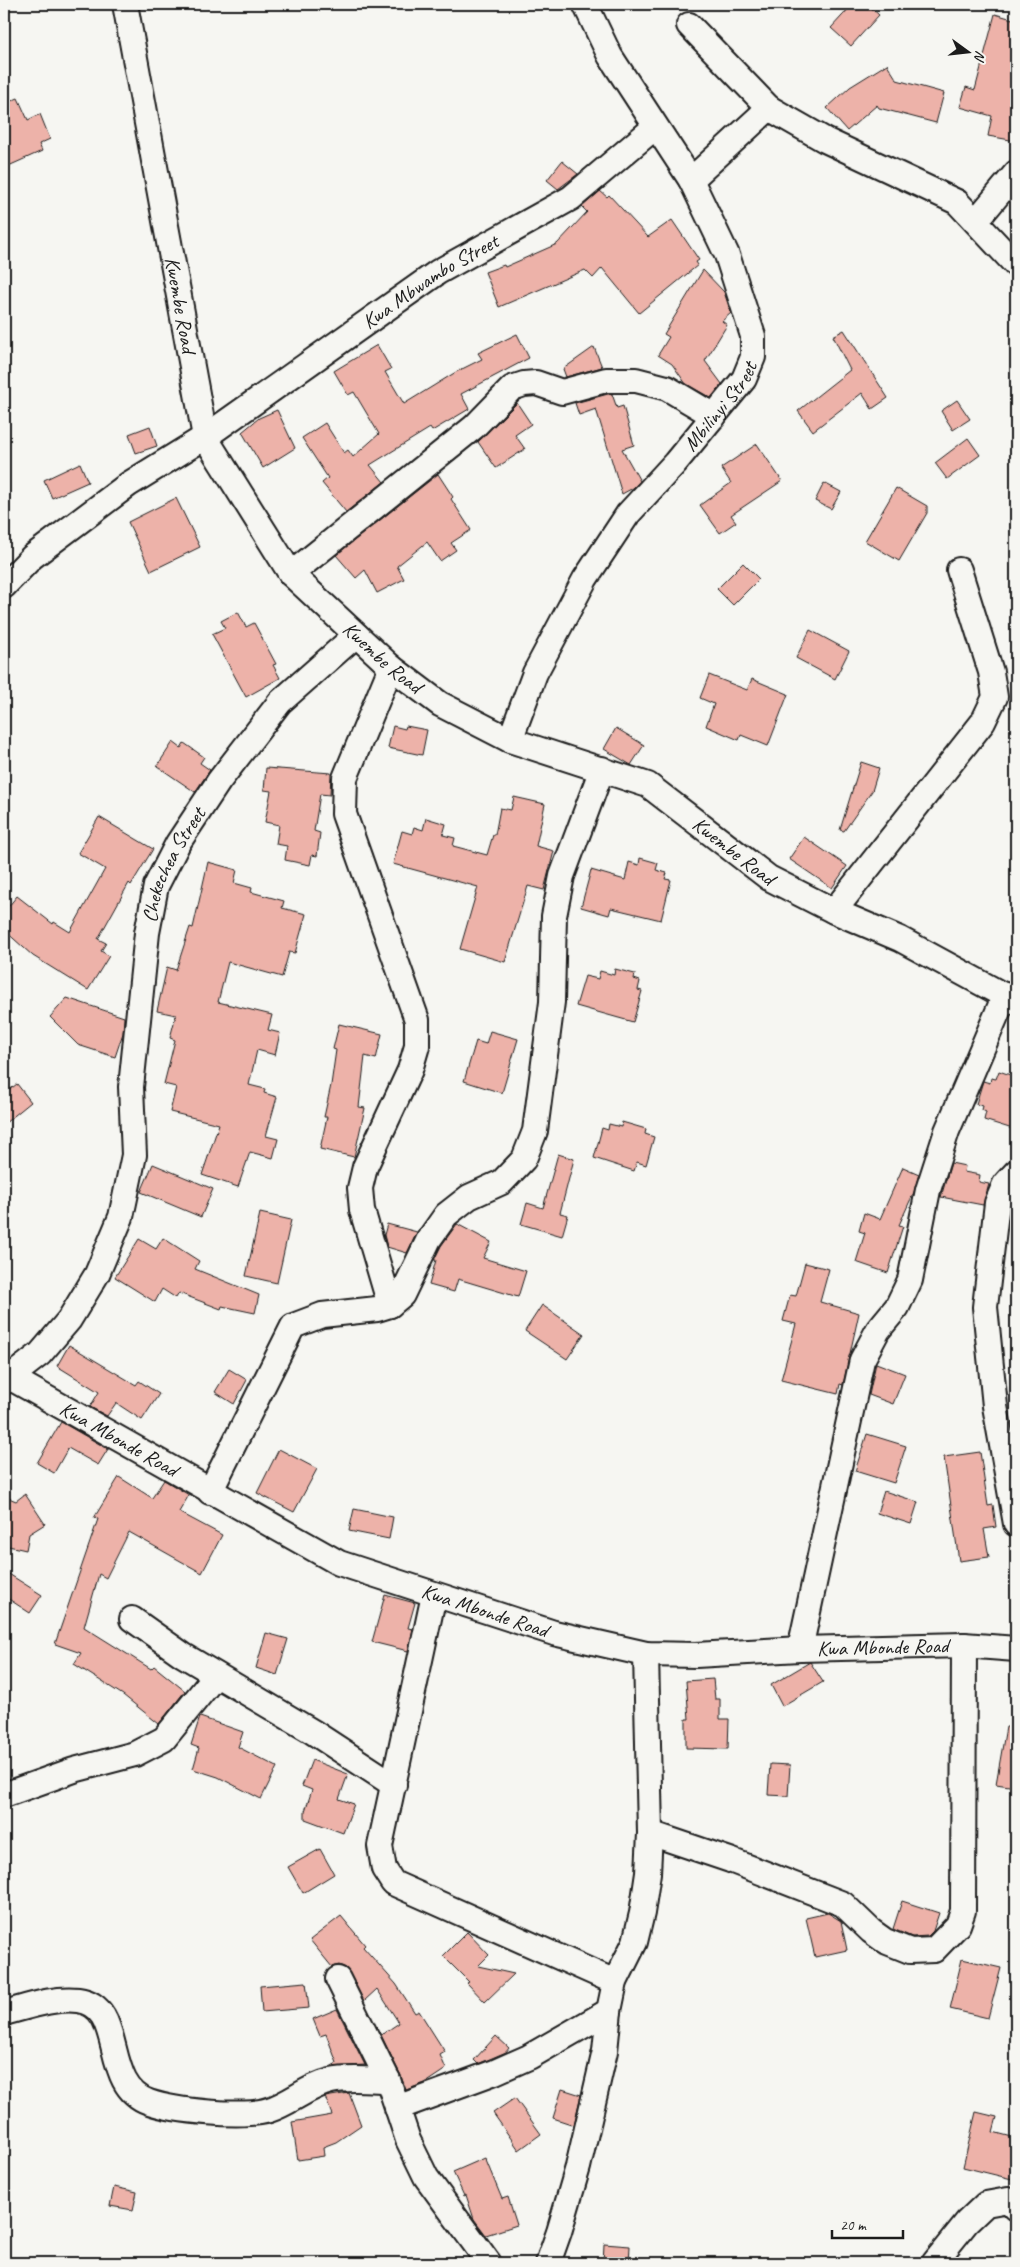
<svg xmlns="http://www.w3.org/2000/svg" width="1020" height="2267" font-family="Caveat,sans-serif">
<rect width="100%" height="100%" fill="#f6f6f2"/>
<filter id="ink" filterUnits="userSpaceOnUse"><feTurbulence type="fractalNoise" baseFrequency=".02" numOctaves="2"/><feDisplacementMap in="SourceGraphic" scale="10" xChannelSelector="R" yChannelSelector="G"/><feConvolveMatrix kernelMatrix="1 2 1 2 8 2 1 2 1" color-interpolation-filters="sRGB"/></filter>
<g filter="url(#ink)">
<path fill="#edb2a9" stroke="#1c1c1c" d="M853,4h14l12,11 -28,31 -20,-18z
M995,14l21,6v121l-28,-5 4,-20 -32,-9 6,-20 9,3z
M887,64l10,16 47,13 -8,30 -57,-15 -2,-3 -30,26 -20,-23 23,-21z
M18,98l10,22 12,-6 10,25 -11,5 3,7 -38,17v-64z
M562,161l16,13 -20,15 -11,-9z
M600,191l7,6 2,-2 39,42 24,-17 27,40 -3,2 2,3 -59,48 -37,-45 -9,10 -8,-8 -86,37 -14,-35 19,-7 1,2 52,-23 30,-32 -5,-5z
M703,270l21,22 7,21 -9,8 5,4 -22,36 17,23 -11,14 -25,-14 -14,-20 -14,-9 11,-18 -5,-3z
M844,330l44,68 -16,11 -10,-16 -49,38 -15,-20 52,-41 -17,-34z
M517,334l12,24 -68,36 8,15 -37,22 -2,-3 -60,37 14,17 -38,30 -24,-29 6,-5 -26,-40 23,-15 19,30 4,-3 5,7 26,-23 -25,-42 -6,3 -14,-24 43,-26 14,24 -6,3 19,32 52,-32 26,-13 -4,-6z
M594,347l8,20 -36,10 -3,-8z
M608,394h4l5,14 6,-2 11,39 -12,4 18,32 -7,7 -11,6 -26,-85 -17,6 -4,-12z
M957,400l13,19 -17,11 -12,-19z
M517,403l14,21 -16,11 10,14 -29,19 -18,-26z
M277,410l18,38 -32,20 -21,-36 17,-14z
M150,426l7,20 -21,7 -7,-19z
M968,438l12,17 -33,24 -12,-16z
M757,444l25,37 -51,34 5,7 -16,11 -20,-28 31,-22 -10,-15z
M80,463l8,19 -36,16 -8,-18z
M438,474l15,23 -2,2 20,31 -20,13 5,7 -16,11 -13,-19 -30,24 7,13 -27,14 -12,-23 -9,8 -20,-23z
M824,483l17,9 -10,17 -16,-8z
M896,488l31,18v7l-28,48 -34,-20z
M176,498l24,49 -49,24 -23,-49z
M743,563l16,16 -26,26 -16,-16z
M238,612l8,15 8,-4 22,41 -3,1 7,13 -34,19 -34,-63 13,-6 -4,-7z
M810,630l39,21 -14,28 -39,-21z
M709,675l38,15 5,-11 36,15 -20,52 -27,-11 -2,5 -33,-14 8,-22 -14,-6z
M393,726l12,3 1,-3 21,4 -5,25 -34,-7z
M616,728l28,17 -13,20 -27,-16z
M173,742l8,6 3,-5 20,14 -4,6 10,7 -15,22 -38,-26z
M861,762l18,6 -7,23 -28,40 -4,-1z
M266,768l65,5 -1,22 -10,-1 -6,37 6,2 -3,23 -5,-1 -2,10 -25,-5 2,-14 -11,-2 3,-19 -14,-3 6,-31 -7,-1z
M514,797l31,7 -9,42 18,5 -10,39 -16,-4 -23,76 -45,-13 18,-62 -85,-23 9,-33 10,3 2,-7 9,3 3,-12 20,6 -3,11 12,3 -2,8 34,9 6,-20h2l5,-27 11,2z
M99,817l54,32 -22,36 -2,-2 -31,56 8,4 -5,8 8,5 -21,34 -55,-34 -29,-26v-18l13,-16 36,28 1,-2 16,10 35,-63 -27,-16z
M804,837l43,29 -15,22 -43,-29z
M640,858l18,5 -2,7 11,3 -2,6 6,1 -10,40 -50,-12 -2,7 -28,-8 10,-37 34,10 4,-18 10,3z
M208,862l29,8 -3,13 18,5 -1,4 33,9 -2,7 24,6 -11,39 -6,-1 -7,25 -54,-15 -10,40 54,13 -4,15 12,3 -5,22 -18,-5 -8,35 16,4 -1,4 13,4 -11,39 12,3 -5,19 -23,-6 -12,35 -36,-12 17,-51 -49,-12 6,-25 -12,-3 11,-44 -5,-2 6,-23 -19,-4 10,-44 9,3 14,-43 3,1z
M615,969l20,5 -1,5 6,2 -2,9 4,1 -9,31 -57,-16 9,-30 13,3 2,-8 14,4z
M67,998l57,19 -1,16 -8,24 -37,-12 -28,-28z
M339,1024l43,10 -6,25 -11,-3 -6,51 6,1 -11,49 -34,-8 7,-32h-3l7,-32 5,-35 -3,-1z
M490,1031l28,8 -16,54 -38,-12 12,-40 10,3z
M999,1071l17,6v53l-32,-10 2,-8 -4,-2 1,-4 -7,-2 7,-23 7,2 1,-5 5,1z
M17,1084l14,18 -27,22v-30z
M622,1122l24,7 -1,5 9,3 -8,28 -9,-3 -3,9 -40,-13 8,-30 6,2 1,-6 12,3z
M558,1154l16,5 -14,54 8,2 -6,21 -41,-12 6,-21 16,5z
M951,1163l14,3 -1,6 16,3 -1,7 10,2 -6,21 -42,-8z
M153,1164l60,25 -12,28 -60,-25z
M903,1167l16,7 -5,18 -15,33 4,1 -15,47 -32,-11 9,-29 -6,-2 5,-18 16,6z
M260,1213l31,7 -14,63 -31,-7z
M387,1224l30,8 -10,21 -20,-6 -3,-12z
M457,1224l34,18 -8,16 43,13 -8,26 -60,-18 -4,13 -25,-7 7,-25h-2l7,-14z
M163,1238l36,23 -4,8 64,26 -4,18 -33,-7 -1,3 -42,-16 -3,5 -14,-9 -7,13 -40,-25 24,-38 17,10z
M805,1263l24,6 -9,33 39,11 -16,72 -3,-1 -2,10 -57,-14 15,-56 -13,-3 7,-26 6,1z
M542,1305l42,29 -17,25 -42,-28z
M69,1345l67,40 3,-4 20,13 -17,26 -26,-17 -9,13 -17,-9 9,-15 -42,-26z
M876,1363l29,11 -12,30 -24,-9z
M229,1369l18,11 -13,24 -19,-12z
M61,1422l47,27 -10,16 -30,-17 -14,25 -17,-10z
M867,1434l39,12 -12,37 -39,-12z
M279,1449l38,20 -23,43 -37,-19z
M980,1452l8,54 5,-1 3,22 -12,2 5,28 -30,4 -15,-104z
M119,1477l33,21 12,-18 25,15 -10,17 43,23 -20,38 -73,-41 -23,46 -7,-4 -15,53 67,42 3,-3 31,25 -26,33 -36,-29 -49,-31 7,-11 -26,-9 43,-125 -4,-1z
M884,1491l34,11 -7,22 -34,-11z
M25,1494l20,30 -16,10 -3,16 -22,-5v-49l12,5z
M354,1509l39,8 -4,22 -40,-8z
M4,1571l38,24 -12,18 -26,-17z
M385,1595l30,8 -7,25 5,1 -5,22 -36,-9z
M266,1633l22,6 -11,36 -21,-7z
M810,1662l13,20 -41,24 -11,-21z
M713,1679l2,20h5v20h9l-1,30 -42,-1v-29h3l-3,-38z
M200,1717l43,15 -5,15 39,20 -16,32 -43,-22 -25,-8 6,-21 -8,-3z
M1006,1727h10v60l-20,-3z
M312,1760l36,14 -9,25 15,5 -11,29 -38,-14v-8l7,-21 -10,-4z
M770,1764l20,1 -2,31 -20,-1z
M320,1849l14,25 -31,19 -15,-26z
M902,1901l37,12 -6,18 -5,5 -16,1 -19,-8z
M828,1913l13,8 6,29 -32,7 -9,-39z
M341,1916l24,29 -2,2 33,37 19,29 4,-2 26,41 -5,3 6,14 -21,14 -19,7 -6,-16 -19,-39 18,-12 -22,-34 -13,12 -18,-33 -7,-3 -7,2 -22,-27z
M467,1932l22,23 -11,11 36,8 -29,28 -18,-19 2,-1 -26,-26z
M962,1959l39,9 -13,50 -38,-9z
M306,1982l3,26 -47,4 -2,-26z
M337,2009l28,56 -35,2 7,-4 -11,-29 -6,2 -7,-17z
M496,2036l13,12 -3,4 -28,12 -4,-4z
M562,2089l19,6 -7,30 -21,-7z
M349,2093l12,32 -25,17 -13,5 1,9 -26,4 -6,-38 40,-7 -7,-18z
M515,2098l26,36 -22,16 -26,-37z
M976,2112l21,5 -4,15 23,6v42l-53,-13z
M485,2158l17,41 6,-2 9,28 -31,10 -12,-16 -8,-24 -2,1 -11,-24z
M114,2187l23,5 -4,18 -23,-4z
M604,2244l26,2 -1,17h-26z"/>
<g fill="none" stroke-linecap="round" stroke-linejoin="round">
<defs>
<g id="street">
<path id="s1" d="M125,4l80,433 86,137 100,93 49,37 70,36 138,45 121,93 65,33 66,28 116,63"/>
<path d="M689,25l80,83 56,32 132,62 59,63"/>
<path d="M691,180l78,-72"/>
<path d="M976,221l40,-48"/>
<path d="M291,574l183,-147 38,-39 12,-4 12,-1 26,9 44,-12h30l31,8 47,28"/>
<path id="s2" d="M4,586l28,-29 97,-73 76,-47 233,-165 133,-74 84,-71"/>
<path id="s3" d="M510,740l25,-67 50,-94 43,-65 47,-51 69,-84 9,-22v-21l-26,-81 -36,-75 -81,-124 -25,-52"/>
<path d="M834,911l149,-189 12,-25 -4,-25 -32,-102"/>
<path d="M1016,1172l-11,12 -8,19 -12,104 10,99 21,118"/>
<path d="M390,1305l-28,-95 -2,-22 5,-21 45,-97 7,-24v-26l-73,-206 1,-36 46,-111"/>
<path id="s4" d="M4,1374l335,189 215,70 92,21 50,1 104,-6 164,-4 52,4"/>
<path id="s5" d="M4,1382l36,-28 29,-34 28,-46 24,-57 13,-62 -3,-68 16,-154 9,-47 22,-43 41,-62 61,-79 76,-67"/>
<path d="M210,1492l83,-166 29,-11 55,-6 13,-4 12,-10 27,-56 17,-24 23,-18 33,-15 22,-23 11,-28 17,-129 2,-86 8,-40 40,-107"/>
<path d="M434,1595l-54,251 4,23 9,14 222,99"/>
<path d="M132,1619l51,36 130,77 81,53"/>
<path d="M800,1649l62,-289 16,-30 19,-23 13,-27 18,-90 19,-59 58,-136"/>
<path d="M4,1795l70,-25 61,-16 29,-15 52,-64"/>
<path d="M650,1833l80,27 113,44 28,27 14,10 25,10 24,-1 24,-25 5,-14 1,-266"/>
<path d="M338,1979l50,101 20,60 18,37 63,86"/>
<path d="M4,2013c23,-6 50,-16 74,-13 49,6 22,85 71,102 26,9 94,16 120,8 22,-7 39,-24 62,-29 18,-4 39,-1 57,-1"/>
<path d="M397,2108l98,-36 34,-15 80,-46"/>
<path d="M548,2263l11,-31 19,-65 27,-116 4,-40 6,-29 20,-40 7,-29 6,-40 2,-40 -4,-179"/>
<path d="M934,2263l33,-41 19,-18 22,-4 8,8"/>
</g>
</defs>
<use href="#street" stroke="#1c1c1c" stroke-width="28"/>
<use href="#street" stroke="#f6f6f2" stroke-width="24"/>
</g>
</g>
<g text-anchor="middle" stroke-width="4.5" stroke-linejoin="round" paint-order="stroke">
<g font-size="21" fill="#1c1c1c" stroke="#f6f6f2">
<text dy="7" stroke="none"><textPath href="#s2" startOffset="525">Kwa Mbwambo Street</textPath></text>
<text dy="7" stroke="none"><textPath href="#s1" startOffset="306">Kwembe Road</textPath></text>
<text dy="7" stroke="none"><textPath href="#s3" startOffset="398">Mbilinyi Street</textPath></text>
<text dy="7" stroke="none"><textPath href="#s1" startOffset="726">Kwembe Road</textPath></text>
<text dy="7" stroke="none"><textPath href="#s1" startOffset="1132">Kwembe Road</textPath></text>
<text dy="7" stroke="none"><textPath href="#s5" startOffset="566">Chekechea Street</textPath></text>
<text dy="7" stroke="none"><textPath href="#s4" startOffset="132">Kwa Mbonde Road</textPath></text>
<text dy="7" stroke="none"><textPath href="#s4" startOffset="538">Kwa Mbonde Road</textPath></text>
<text dy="7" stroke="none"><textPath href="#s4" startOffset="942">Kwa Mbonde Road</textPath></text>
</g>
</g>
<rect width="1020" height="2267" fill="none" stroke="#f6f6f2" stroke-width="20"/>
<rect x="10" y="10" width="1000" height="2247" fill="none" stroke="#1c1c1c" stroke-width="2" filter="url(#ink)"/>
<g transform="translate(968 52) rotate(105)" stroke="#f6f6f2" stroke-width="4" paint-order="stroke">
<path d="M0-4L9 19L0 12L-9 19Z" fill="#1c1c1c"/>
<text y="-8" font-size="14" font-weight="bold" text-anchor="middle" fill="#1c1c1c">N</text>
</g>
<path d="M832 2230v8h71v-8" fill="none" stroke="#1c1c1c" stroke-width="2.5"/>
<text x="840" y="2230" font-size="15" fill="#1c1c1c" stroke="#f6f6f2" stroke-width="4" paint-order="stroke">20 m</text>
</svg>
